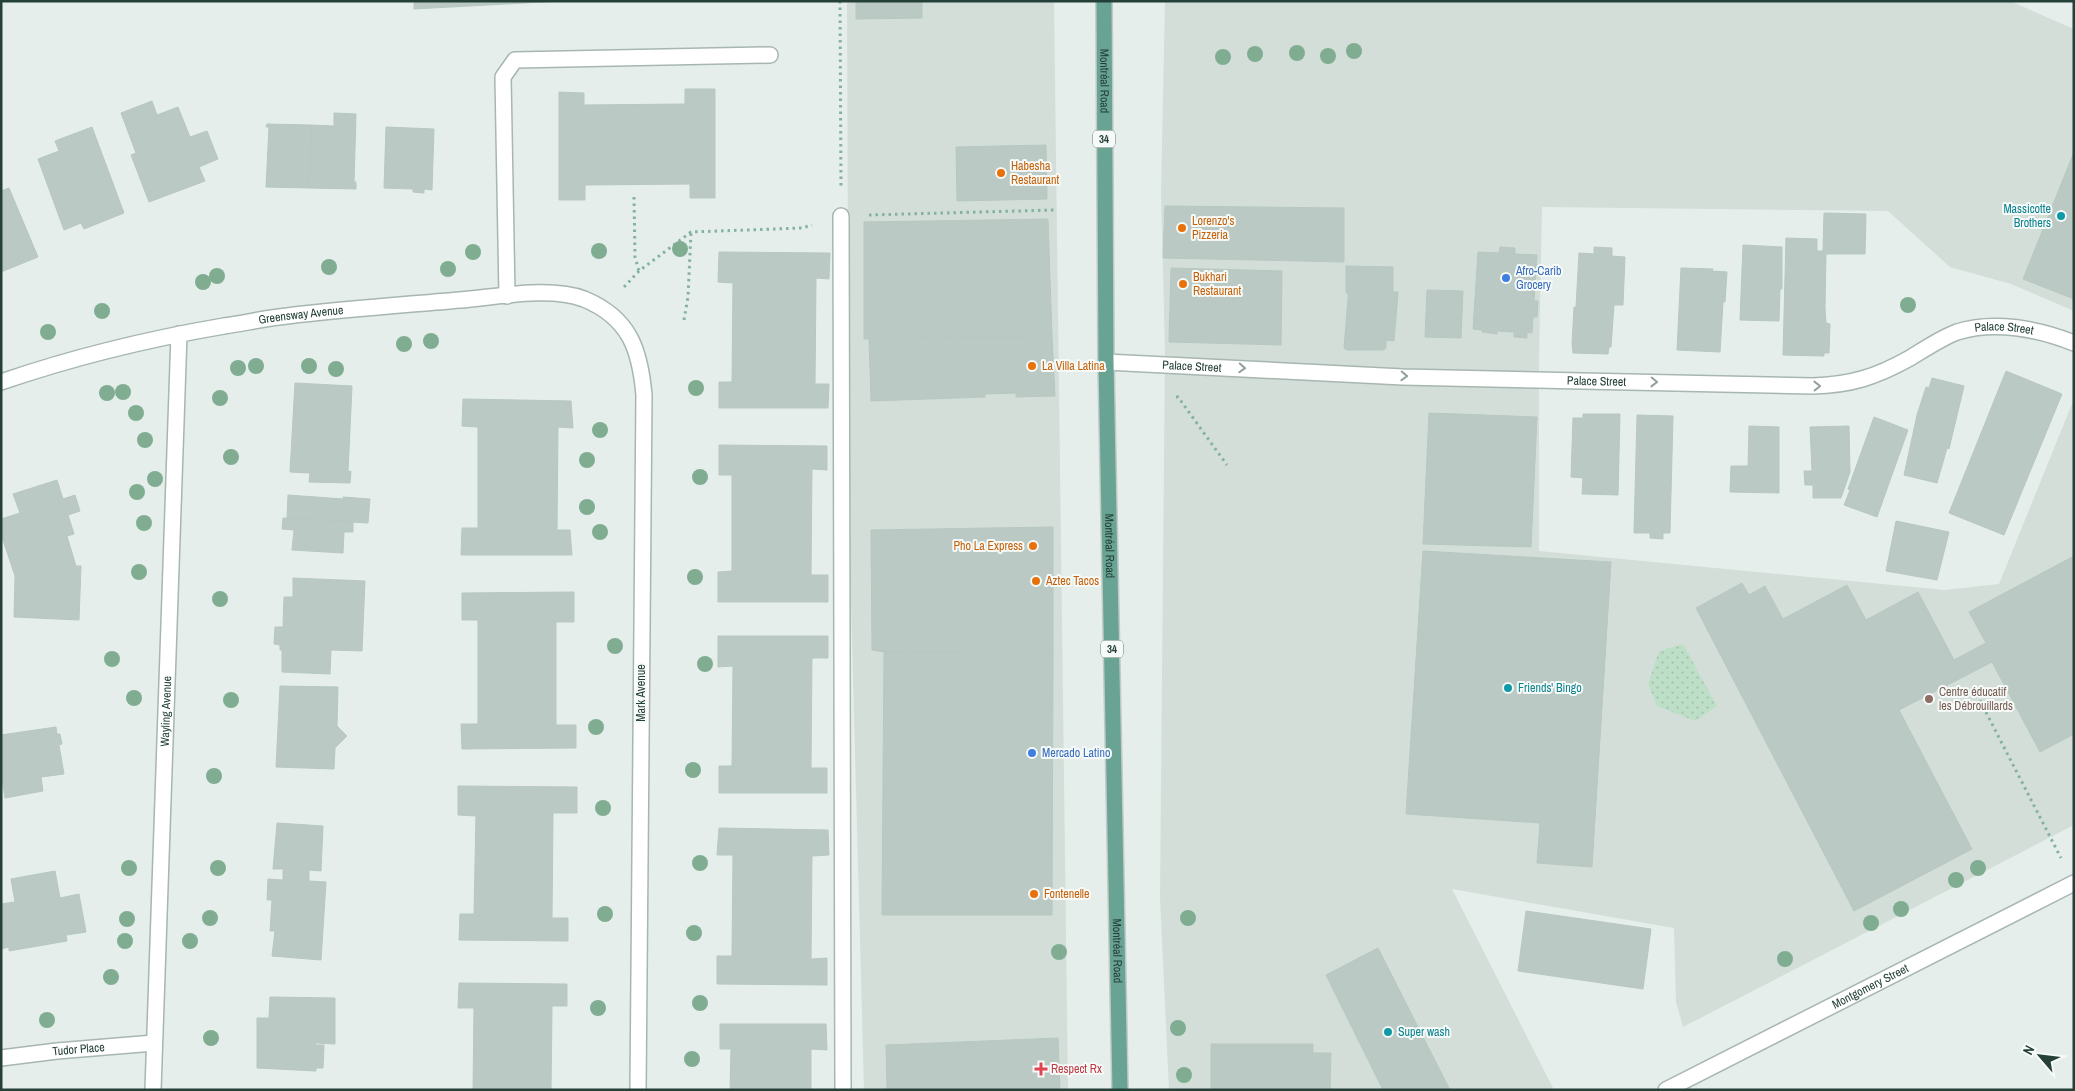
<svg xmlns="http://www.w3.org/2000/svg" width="2075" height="1091" viewBox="0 0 2075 1091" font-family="'Archivo Narrow',sans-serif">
	<defs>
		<pattern id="park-dots" width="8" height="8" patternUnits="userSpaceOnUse" patternTransform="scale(1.25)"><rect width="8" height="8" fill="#bedfc7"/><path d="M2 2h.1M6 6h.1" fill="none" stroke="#a3c0ac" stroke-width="1.8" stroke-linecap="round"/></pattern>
	</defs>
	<rect width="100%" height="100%" fill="#e5eeea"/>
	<g fill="#d3ded9">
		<path d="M847,1h207l14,1089h-204l-15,-563z"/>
		<path d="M1165,1h845l64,28v282l-63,-27 -61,-17 -62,-56 -346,-4 -3,152v192l406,39 54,-6 75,-185v426l-391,202 -7,-25 -2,-74 -222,-39 102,201h-385l-9,-192 5,-547 -4,-156z"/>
	</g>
	<path fill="url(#park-dots)" d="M1683,644l34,62 -22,15 -38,-15 -9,-22 11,-33z"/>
	<g fill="#bac9c3" stroke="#b7c8c1">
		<path d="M414,1h148l-148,8z"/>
		<path d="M856,1h66v17l-66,1z"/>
		<path d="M685,89h30v109h-25v-14l-105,1v15h-26v-108l25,1v12l101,-1z"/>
		<path d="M152,101l5,14 21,-8 12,30 17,-6 11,28 -19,8 6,14 -56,21 -18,-47 5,-2 -15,-40z"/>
		<path d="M334,113l22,1 -2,68h2v7l-47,-1 2,-63 23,1z"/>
		<path d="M267,124l44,1 -2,63 -43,-1 3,-60h-3z"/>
		<path d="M92,127l32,86 -40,16 -3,-6 -17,7 -26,-71 21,-8 -4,-10z"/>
		<path d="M386,127l48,2 -2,61 -8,-1v4l-11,-1v-3l-29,-1z"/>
		<path d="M1046,145l1,54 -90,2 -1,-54z"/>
		<path d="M2074,152v147l-51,-20z"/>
		<path d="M9,188l29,69 -37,15v-81z"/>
		<path d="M1165,206l179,2v54l-181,-4z"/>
		<path d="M1824,213l42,1 -1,40h-39l-3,-3z"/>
		<path d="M1048,219l4,117 -188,3v-117z"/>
		<path d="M1786,238l31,1v12h6l3,3 -1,54 1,15 4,1 -1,29h-5v3l-41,-1z"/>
		<path d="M1743,245l39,2v42h-2l-1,32 -39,-1z"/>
		<path d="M1500,247l15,1v6l22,1 -3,46h4l-1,16h-4l-1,16 -5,-1v6l-13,-1v-5l-17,-1v3l-15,-2v-2l-9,-1 5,-77 21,1z"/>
		<path d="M1594,247l18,1v8l13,1 -2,48h-9l-3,42h-2l-1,7 -35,-1 -1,-9 2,-37h2l3,-54 15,1z"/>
		<path d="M719,252l111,1 -1,26 -13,-1 -1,106h14l-1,24h-109v-26h13l1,-99 -15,-1z"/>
		<path d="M1346,266l47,1v25h5l-4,49 -8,-1v8l-3,2h-36l-3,-2 4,-49v-6h-2z"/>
		<path d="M1171,268l111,3 -1,74 -112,-3z"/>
		<path d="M1681,268l32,1 -1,2 15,1 -2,30h-2l-3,50 -43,-2z"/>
		<path d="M1427,290l36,1 -2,47 -36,-1z"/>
		<path d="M1052,336l3,60 -39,1v-4l-31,1v3l-114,4 -2,-62z"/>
		<path d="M2006,371l56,23 -58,141 -55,-22z"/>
		<path d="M1932,378l32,8 -15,63 -2,-1 -10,35 -33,-8 13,-60 9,-28 3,1z"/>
		<path d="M295,383l57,3 -4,86 3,-1 -1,12 -41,-1 1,-9 -20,-1z"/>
		<path d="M463,399l108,2 2,27 -15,-1 -1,103h13l2,25h-111l1,-27h16v-101l-16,-1z"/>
		<path d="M1429,413l108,4 -6,130 -108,-3z"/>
		<path d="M1583,414h37l-2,81 -36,-1 1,-16 -12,-1 2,-59h10z"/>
		<path d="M1637,415l36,1 -3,117h-7v6l-13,-1v-5h-16z"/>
		<path d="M1874,417l34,13 -31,87 -33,-12 6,-15 -2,-1z"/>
		<path d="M1749,426l30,1v66l-49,-1 1,-26h17z"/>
		<path d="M1849,426l1,46 -9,26h-28v-13h-8l-1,-14h8l-2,-44z"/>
		<path d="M719,445l108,1v24l-15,-1 -1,106h17v27h-110v-30l14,-1v-96h-13z"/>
		<path d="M57,480l6,19 12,-4 5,16 -12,4 6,19 -7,2 9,30h5l-2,54 -65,-3 1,-41 -14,-42v-15l19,-6 -7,-19z"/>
		<path d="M288,495l55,4v-2l27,2 -2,24 -81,-5z"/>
		<path d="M283,518l70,4v10h-9l-1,21 -51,-3 2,-20 -12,-1z"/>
		<path d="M1896,521l53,11 -12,48 -51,-9z"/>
		<path d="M1050,527h3v126l-169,-1 -12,-2 -1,-120z"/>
		<path d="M1423,551l188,11 -19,305 -55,-4 3,-40 -134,-9z"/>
		<path d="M2074,556v178l-34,18 -48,-90 -93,48 73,139 -118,62 -158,-303 46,-25 7,12 16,-9 18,33 64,-34 19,35 52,-28 36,68 32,-17 -17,-31z"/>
		<path d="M293,578l72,3 -3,70 -31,-1 -1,24 -48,-2v-22h-2v-5l-6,-1 1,-17h8l1,-30h9z"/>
		<path d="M574,592v30h-18v103h20v23l-114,1 -1,-25h17v-104h-16v-27z"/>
		<path d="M718,636h110v22h-16l-1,110h16v25h-108v-27h13l1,-100 -15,1z"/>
		<path d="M884,652l169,1 -1,262h-170z"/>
		<path d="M280,686l58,1 -1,39 10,10 -12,12 -1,21 -58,-2z"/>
		<path d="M56,727l1,7h3l2,10 -3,1 5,29 -23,3 2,14 -38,7 -4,-28v-35z"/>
		<path d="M458,786l119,1v26h-24l-1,105h16v23l-109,-1 1,-26h14l2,-98 -18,-1z"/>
		<path d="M277,823l46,3 -2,45 -12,-1v11l17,1 -5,78 -49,-4 3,-25h-5l2,-31h-5l1,-21 15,1v-11h-10z"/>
		<path d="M719,828l109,2 1,25 -17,1 -1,103 16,-1v27l-110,-1v-28h15l1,-101h-16z"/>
		<path d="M55,871l5,27 19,-4 7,38 -20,3 1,6 -58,10v-4l-8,2v-45l14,-2 -4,-23z"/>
		<path d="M1526,911l125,18 -8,60 -125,-18z"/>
		<path d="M1378,948l72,142h-67l-57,-115z"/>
		<path d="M459,983l108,1v22h-15l-1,84h-78l1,-82h-16z"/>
		<path d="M270,997l65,1v46l-19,-1 -1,2h9l-1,23h-7v3l-59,-3v-50h12z"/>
		<path d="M720,1024h106l1,26 -16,-1v41h-81l1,-41h-11z"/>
		<path d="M1058,1038l2,52h-173l-1,-45z"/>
		<path d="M1211,1044h102v9h18l-1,37h-119z"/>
	</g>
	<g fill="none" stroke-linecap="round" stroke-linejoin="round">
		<defs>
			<g id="service">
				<path d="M841,216l2,874"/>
				<path d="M507,296l-4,-219 12,-17 255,-5"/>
			</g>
			<g id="minor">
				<path id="s1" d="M1106,362l297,15 409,9c39,-1 64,-9 98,-28 15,-9 31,-20 47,-26 37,-12 82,-3 117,11"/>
				<path id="s2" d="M1,382c73,-25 147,-43 223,-56 21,-3 42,-8 63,-10 58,-7 116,-11 173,-16 37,-3 90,-14 124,-1 46,19 56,51 60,96l-6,695"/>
				<path id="s3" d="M1,1058l56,-7 97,-8"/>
				<path id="s4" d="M153,1090l26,-756"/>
				<path id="s5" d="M1666,1090l408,-207"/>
			</g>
			<g id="primary">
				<path id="s6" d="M1104,1l2,361 14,728"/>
			</g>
		</defs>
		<use href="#service" stroke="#a7b6b1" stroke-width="18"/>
		<use href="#minor" stroke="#a7b6b1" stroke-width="18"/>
		<use href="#primary" stroke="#c2cac7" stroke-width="18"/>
		<g stroke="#85b1a3" stroke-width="3" stroke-dasharray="2.5 4" stroke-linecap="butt">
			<path d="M840,1l1,187"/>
			<path d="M634,197l1,60 4,14"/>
			<path d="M869,215l185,-5"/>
			<path d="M624,287l15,-16 52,-39 111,-4 10,-3"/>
			<path d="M684,320l4,-23 3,-65"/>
			<path d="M1176,397h2l49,68"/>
			<path d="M1974,689l87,169"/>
		</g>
		<use href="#service" stroke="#fff" stroke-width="15"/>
		<use href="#minor" stroke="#fff" stroke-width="15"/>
		<use href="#primary" stroke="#69a394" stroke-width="15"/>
	</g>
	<g fill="#80ad92">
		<circle cx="1354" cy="51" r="8"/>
		<circle cx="1297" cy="53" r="8"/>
		<circle cx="1255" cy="54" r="8"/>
		<circle cx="1328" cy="56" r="8"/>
		<circle cx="1223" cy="57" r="8"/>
		<circle cx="680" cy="249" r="8"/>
		<circle cx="599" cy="251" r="8"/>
		<circle cx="473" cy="252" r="8"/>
		<circle cx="329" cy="267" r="8"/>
		<circle cx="448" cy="269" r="8"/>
		<circle cx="217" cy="276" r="8"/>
		<circle cx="203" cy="282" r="8"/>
		<circle cx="1908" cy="305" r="8"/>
		<circle cx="102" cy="311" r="8"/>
		<circle cx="48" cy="332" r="8"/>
		<circle cx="431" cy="341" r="8"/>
		<circle cx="404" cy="344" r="8"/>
		<circle cx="256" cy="366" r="8"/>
		<circle cx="309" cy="366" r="8"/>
		<circle cx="238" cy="368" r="8"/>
		<circle cx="336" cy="369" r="8"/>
		<circle cx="696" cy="388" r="8"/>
		<circle cx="123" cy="392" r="8"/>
		<circle cx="107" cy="393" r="8"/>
		<circle cx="220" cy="398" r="8"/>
		<circle cx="136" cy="413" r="8"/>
		<circle cx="600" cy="430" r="8"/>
		<circle cx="145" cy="440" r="8"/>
		<circle cx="231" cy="457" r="8"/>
		<circle cx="587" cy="460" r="8"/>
		<circle cx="700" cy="477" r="8"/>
		<circle cx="155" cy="479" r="8"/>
		<circle cx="137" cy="492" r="8"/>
		<circle cx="587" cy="507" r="8"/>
		<circle cx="144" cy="523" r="8"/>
		<circle cx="600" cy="532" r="8"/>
		<circle cx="139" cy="572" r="8"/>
		<circle cx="695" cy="577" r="8"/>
		<circle cx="220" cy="599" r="8"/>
		<circle cx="615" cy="646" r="8"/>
		<circle cx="112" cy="659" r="8"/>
		<circle cx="705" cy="664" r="8"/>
		<circle cx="134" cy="698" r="8"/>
		<circle cx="231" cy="700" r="8"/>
		<circle cx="596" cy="727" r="8"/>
		<circle cx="693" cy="770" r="8"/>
		<circle cx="214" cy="776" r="8"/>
		<circle cx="603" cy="808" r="8"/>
		<circle cx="700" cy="863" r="8"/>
		<circle cx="129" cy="868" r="8"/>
		<circle cx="218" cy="868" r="8"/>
		<circle cx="1978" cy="868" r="8"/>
		<circle cx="1956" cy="880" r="8"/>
		<circle cx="1901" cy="909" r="8"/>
		<circle cx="605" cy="914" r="8"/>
		<circle cx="210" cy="918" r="8"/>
		<circle cx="1188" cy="918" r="8"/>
		<circle cx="127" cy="919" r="8"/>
		<circle cx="1871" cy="923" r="8"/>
		<circle cx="694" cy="933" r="8"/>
		<circle cx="125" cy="941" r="8"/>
		<circle cx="190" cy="941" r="8"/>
		<circle cx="1059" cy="952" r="8"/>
		<circle cx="1785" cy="959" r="8"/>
		<circle cx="111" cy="977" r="8"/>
		<circle cx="700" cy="1003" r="8"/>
		<circle cx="598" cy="1008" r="8"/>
		<circle cx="47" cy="1020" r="8"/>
		<circle cx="1178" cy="1028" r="8"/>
		<circle cx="211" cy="1038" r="8"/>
		<circle cx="692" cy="1059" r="8"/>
		<circle cx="1184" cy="1075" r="8"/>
	</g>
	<defs><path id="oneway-chevron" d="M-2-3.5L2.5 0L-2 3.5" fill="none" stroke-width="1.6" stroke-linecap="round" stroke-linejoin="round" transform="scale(1.25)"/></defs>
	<g stroke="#92a09c">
		<use href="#oneway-chevron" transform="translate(1242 368) rotate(3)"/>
		<use href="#oneway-chevron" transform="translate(1404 376) rotate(2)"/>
		<use href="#oneway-chevron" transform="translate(1654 382) rotate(1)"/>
		<use href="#oneway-chevron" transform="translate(1817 386) rotate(-1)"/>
	</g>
	<g fill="#e8710a" stroke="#f6faf8" stroke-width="2">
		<circle cx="1001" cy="173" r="5"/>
		<circle cx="1182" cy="228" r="5"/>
		<circle cx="1183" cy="284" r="5"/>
		<circle cx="1032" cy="366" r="5"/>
		<circle cx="1033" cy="546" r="5"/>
		<circle cx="1036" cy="581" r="5"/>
		<circle cx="1034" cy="894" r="5"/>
	</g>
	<g fill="#0f9aa8" stroke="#f6faf8" stroke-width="2">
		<circle cx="2061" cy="216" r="5"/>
		<circle cx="1508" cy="688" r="5"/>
		<circle cx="1388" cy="1032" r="5"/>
	</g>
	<g fill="#3f7fe0" stroke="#f6faf8" stroke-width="2">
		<circle cx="1506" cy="278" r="5"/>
		<circle cx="1032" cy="753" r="5"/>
	</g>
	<circle fill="#8d6e63" stroke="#f6faf8" stroke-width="2" cx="1929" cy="699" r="5"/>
	<path fill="#e0444e" stroke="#f6faf8" stroke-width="2" d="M1038.5 1061.5h5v5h5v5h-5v5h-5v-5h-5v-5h5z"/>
	<g text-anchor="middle" stroke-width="4" stroke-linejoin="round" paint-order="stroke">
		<g fill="#f6faf8" stroke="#637872" stroke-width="1">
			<rect x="1093" y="130.5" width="22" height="17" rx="4"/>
			<rect x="1101" y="640.5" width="22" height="17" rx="4"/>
		</g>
		<g font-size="11" font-weight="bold" fill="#244038">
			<text x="1104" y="143">34</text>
			<text x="1112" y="653">34</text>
		</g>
		<g font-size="12" fill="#244038" stroke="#f6faf8">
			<text dy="4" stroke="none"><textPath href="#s6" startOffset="80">Montréal Road</textPath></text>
			<text dy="4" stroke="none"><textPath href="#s2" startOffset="308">Greensway Avenue</textPath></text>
			<text dy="4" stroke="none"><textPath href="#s1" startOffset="911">Palace Street</textPath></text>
			<text dy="4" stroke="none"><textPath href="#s1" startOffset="86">Palace Street</textPath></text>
			<text dy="4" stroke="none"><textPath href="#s1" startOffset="491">Palace Street</textPath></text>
			<text dy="4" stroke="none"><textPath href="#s6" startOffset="545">Montréal Road</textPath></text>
			<text transform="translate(641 693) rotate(-90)" y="4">Mark Avenue</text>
			<text dy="4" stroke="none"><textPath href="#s4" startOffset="379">Wayling Avenue</textPath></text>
			<text dy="4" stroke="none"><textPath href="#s6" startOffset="950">Montréal Road</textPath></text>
			<text dy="4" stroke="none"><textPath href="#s5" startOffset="229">Montgomery Street</textPath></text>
			<text dy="4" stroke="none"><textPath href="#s3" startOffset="78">Tudor Place</textPath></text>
		</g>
		<g font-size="12" fill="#c56008" stroke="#f6faf8" text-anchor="start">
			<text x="1011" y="170">Habesha<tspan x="1011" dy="14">Restaurant</tspan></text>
			<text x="1192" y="225">Lorenzo's<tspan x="1192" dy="14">Pizzeria</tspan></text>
			<text x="1193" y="281">Bukhari<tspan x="1193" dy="14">Restaurant</tspan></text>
			<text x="1042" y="370">La Villa Latina</text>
			<text x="1023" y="550" text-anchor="end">Pho La Express</text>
			<text x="1046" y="585">Aztec Tacos</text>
			<text x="1044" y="898">Fontenelle</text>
		</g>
		<g font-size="12" fill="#0d838f" stroke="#f6faf8" text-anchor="start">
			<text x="2051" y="213" text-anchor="end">Massicotte<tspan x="2051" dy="14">Brothers</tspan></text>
			<text x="1518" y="692">Friends' Bingo</text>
			<text x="1398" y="1036">Super wash</text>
		</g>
		<g font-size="12" fill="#366cbe" stroke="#f6faf8" text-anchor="start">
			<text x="1516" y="275">Afro-Carib<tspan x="1516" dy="14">Grocery</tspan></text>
			<text x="1042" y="757">Mercado Latino</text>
		</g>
		<g font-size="12" fill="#785e54" stroke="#f6faf8" text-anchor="start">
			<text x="1939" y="696">Centre éducatif<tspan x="1939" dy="14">les Débrouillards</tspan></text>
		</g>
		<g font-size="12" fill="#be3a42" stroke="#f6faf8" text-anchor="start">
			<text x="1051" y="1073">Respect Rx</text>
		</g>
	</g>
	<rect width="2075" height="1091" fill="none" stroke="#244038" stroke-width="5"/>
	<g transform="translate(2040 1056) rotate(298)" stroke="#f6faf8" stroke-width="4" paint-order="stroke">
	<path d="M0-4L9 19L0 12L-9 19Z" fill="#244038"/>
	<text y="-8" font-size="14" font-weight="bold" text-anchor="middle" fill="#244038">N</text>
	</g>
</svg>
